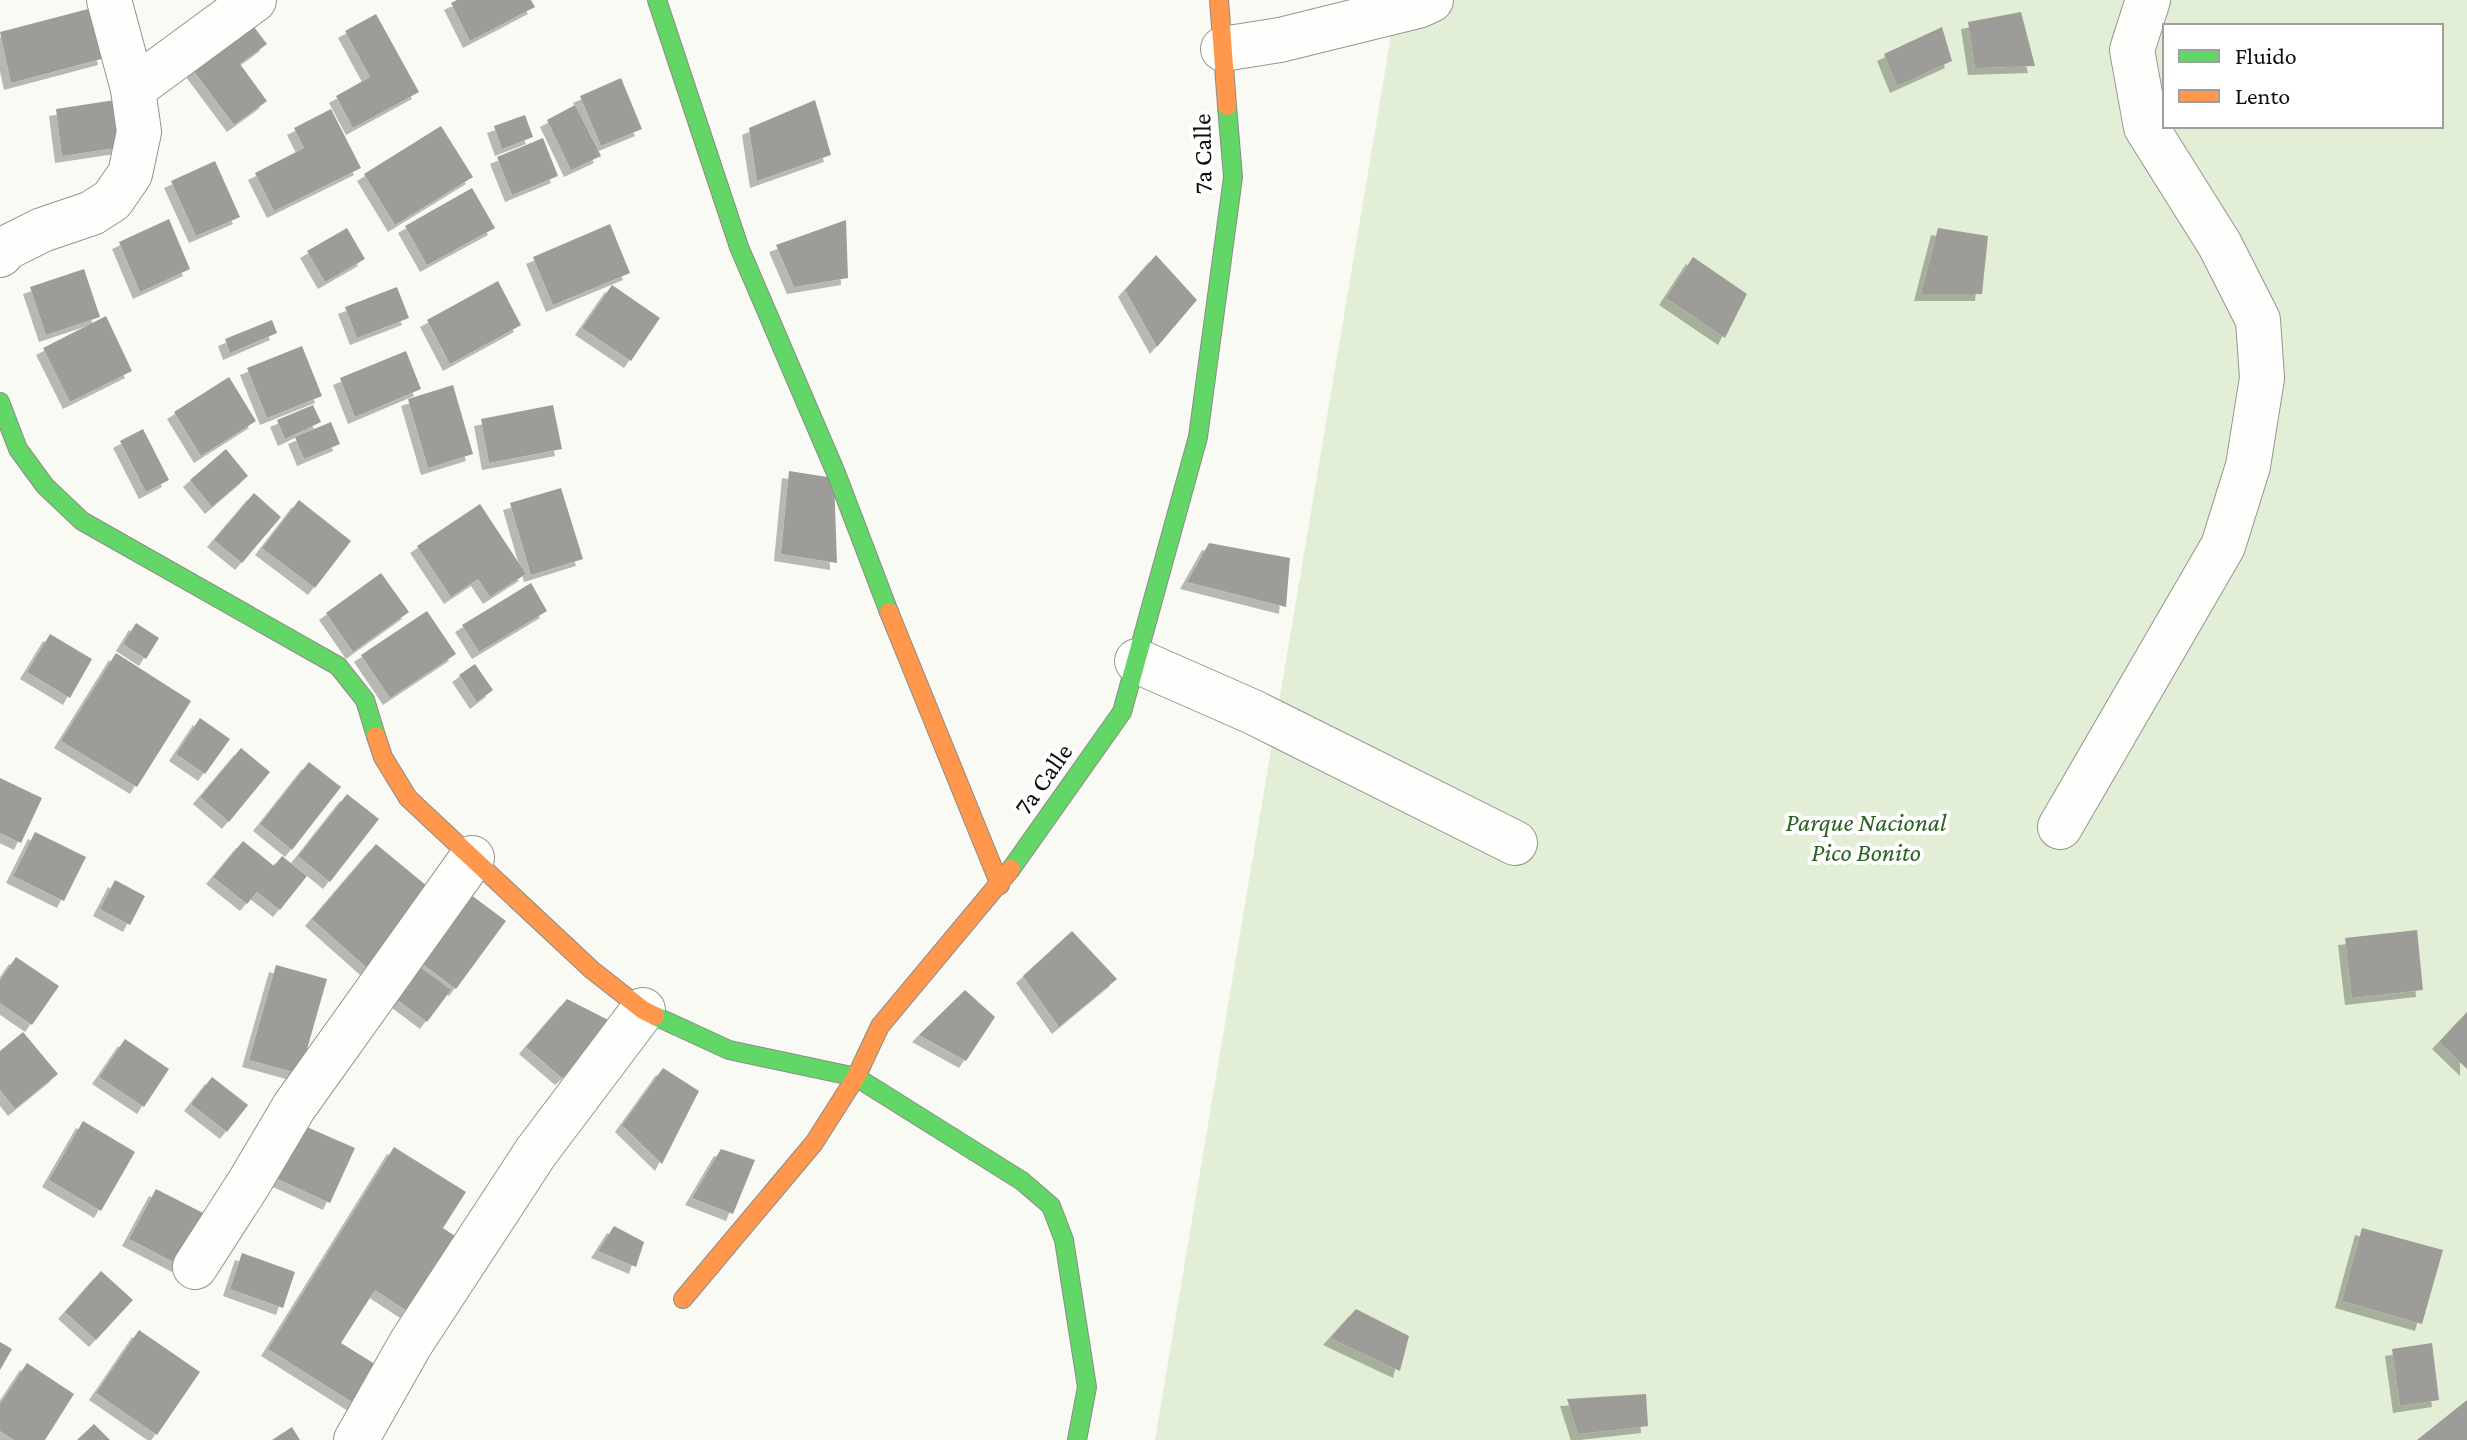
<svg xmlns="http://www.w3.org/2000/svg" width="2467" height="1440" viewBox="0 0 2467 1440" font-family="'Crimson Pro',serif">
	<defs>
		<filter id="shadow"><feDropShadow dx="-7" dy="7" stdDeviation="0" flood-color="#0004"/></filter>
	</defs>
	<rect width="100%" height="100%" fill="#fafaf4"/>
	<path fill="#e2eed5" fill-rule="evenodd" d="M1397,0h1070v1440h-1312zM2165,26h276v100h-276z"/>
	<g fill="#9e9c99" filter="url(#shadow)">
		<path d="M457,0h74l4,7 -65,34 -19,-38z"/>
		<path d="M92,8l13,50 -94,25 -11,-51z"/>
		<path d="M2021,12l14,54 -60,2 -7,-46z"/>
		<path d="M376,14l43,78 -66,36 -17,-32 34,-19 -25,-46z"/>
		<path d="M247,18l20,26 -27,20 27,37 -33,24 -47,-63z"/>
		<path d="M1942,27l10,34 -55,25 -13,-32z"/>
		<path d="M621,78l21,51 -41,17 -21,-50z"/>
		<path d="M115,100l7,47 -60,9 -6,-47z"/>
		<path d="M815,100l16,55 -74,26 -8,-53z"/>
		<path d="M575,105l26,51 -30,14 -24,-50z"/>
		<path d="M331,109l30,59 -87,43 -19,-38 49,-25 -10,-20z"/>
		<path d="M525,115l8,22 -31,12 -8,-23z"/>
		<path d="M441,126l32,51 -78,48 -31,-51z"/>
		<path d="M543,138l15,38 -46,19 -15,-38z"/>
		<path d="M215,161l25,56 -44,19 -25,-55z"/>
		<path d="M472,188l23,40 -68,37 -22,-39z"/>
		<path d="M169,219l21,50 -50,23 -21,-50z"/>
		<path d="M846,220l2,58 -54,9 -18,-42z"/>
		<path d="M610,224l20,49 -77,32 -20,-48z"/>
		<path d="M347,228l18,31 -40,23 -18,-31z"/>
		<path d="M1938,228l50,8 -6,58h-61z"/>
		<path d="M1156,255l41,45 -40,47 -32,-57z"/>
		<path d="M1693,257l54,37 -22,44 -59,-40z"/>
		<path d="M84,269l16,48 -54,18 -16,-48z"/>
		<path d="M498,281l23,44 -71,39 -23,-44z"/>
		<path d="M612,285l48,33 -29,43 -49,-33z"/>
		<path d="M397,287l12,31 -52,20 -12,-31z"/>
		<path d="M106,316l26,55 -62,31 -27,-54z"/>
		<path d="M272,320l5,13 -47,20 -5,-14z"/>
		<path d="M302,346l20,50 -55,22 -20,-50z"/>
		<path d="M406,351l15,38 -66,28 -15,-39z"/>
		<path d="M229,377l27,44 -55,35 -27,-44z"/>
		<path d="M453,385l20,69 -45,14 -20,-69z"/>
		<path d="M313,405l8,17 -36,17 -8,-19z"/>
		<path d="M553,405l9,44 -73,14 -8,-44z"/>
		<path d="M331,422l9,22 -36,15 -9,-22z"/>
		<path d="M143,429l26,51 -23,12 -26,-51z"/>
		<path d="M226,449l22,27 -36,31 -22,-27z"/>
		<path d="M789,471l45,7 3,85 -56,-9z"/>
		<path d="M561,488l22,71 -52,16 -21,-72z"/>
		<path d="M254,493l27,24 -39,46 -28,-23z"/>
		<path d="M299,500l52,41 -36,47 -53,-40z"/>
		<path d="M480,504l46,70 -36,23 -12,-18 -27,18 -34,-51z"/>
		<path d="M1209,543l81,15 -4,49 -99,-25z"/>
		<path d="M381,573l28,39 -56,40 -27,-39z"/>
		<path d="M531,583l16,28 -68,41 -17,-27z"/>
		<path d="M427,611l29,43 -66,44 -29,-43z"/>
		<path d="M136,623l23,15 -13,21 -23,-15z"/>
		<path d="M50,634l42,25 -22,39 -43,-26z"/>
		<path d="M116,653l75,48 -54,86 -76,-46z"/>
		<path d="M475,664l18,26 -16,12 -18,-27z"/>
		<path d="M200,718l30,21 -25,35 -29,-20z"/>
		<path d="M241,748l29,24 -41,50 -29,-25z"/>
		<path d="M309,762l32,25 -49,63 -32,-26z"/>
		<path d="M0,778l42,20 -21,45 -21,-10z"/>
		<path d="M347,794l32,25 -49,63 -32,-26z"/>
		<path d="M35,832l51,25 -22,44 -51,-25z"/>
		<path d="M243,841l31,25 8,-10 25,20 -27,34 -23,-18 -10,12 -34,-27z"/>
		<path d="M376,844l57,47 -66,77 -55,-49z"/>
		<path d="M115,880l30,16 -15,29 -30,-16z"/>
		<path d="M463,889l43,32 -50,68 -43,-32z"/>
		<path d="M2417,930l6,60 -71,8 -7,-60z"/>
		<path d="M1072,931l45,48 -58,48 -36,-51z"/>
		<path d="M16,957l43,29 -27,39 -32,-22v-23z"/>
		<path d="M415,963l36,27 -24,32 -36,-27z"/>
		<path d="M276,965l51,14 -27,95 -51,-14z"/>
		<path d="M965,990l30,27 -29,44 -47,-26z"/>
		<path d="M567,999l53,27 -58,52 -36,-31z"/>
		<path d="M2467,1012v57l-28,-27z"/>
		<path d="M23,1032l35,42 -43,35 -15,-19v-39z"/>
		<path d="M125,1039l44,30 -25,38 -45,-30z"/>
		<path d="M663,1068l36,23 -37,73 -40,-39z"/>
		<path d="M212,1077l36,28 -21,27 -36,-28z"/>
		<path d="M83,1121l52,31 -34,59 -52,-31z"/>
		<path d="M293,1121l62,27 -25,55 -61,-28z"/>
		<path d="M394,1147l72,45 -23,36 12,8 -48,75 -32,-21 -34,53 45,28 -23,38 -95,-60z"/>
		<path d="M721,1149l34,11 -22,54 -41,-16z"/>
		<path d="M156,1189l49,25 -26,51 -50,-26z"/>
		<path d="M614,1226l30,16 -8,25 -38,-16z"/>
		<path d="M2362,1228l81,22 -21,74 -80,-23z"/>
		<path d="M242,1253l53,19 -12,36 -53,-19z"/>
		<path d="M101,1271l32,29 -37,40 -31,-28z"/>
		<path d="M1356,1309l53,27 -9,35 -70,-33z"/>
		<path d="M139,1330l61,42 -43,63 -61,-42z"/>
		<path d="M0,1342l12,7 -12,21z"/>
		<path d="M2432,1343l7,57 -39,6 -8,-57z"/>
		<path d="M27,1363l47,31 -29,46h-31l-14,-9v-27z"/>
		<path d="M1646,1394l2,32 -70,8 -11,-35z"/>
		<path d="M2467,1400v40h-50z"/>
		<path d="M94,1424l16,16h-33z"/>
		<path d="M292,1427l8,13h-28z"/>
	</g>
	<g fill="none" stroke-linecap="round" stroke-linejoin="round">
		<defs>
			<g id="street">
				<path d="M1223,49l57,-9 138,-34 13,-6"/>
				<path d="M133,89l121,-89"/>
				<path d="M0,255l6,-7 36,-18 50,-17 20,-13 18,-26 9,-42 -6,-43 -24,-89"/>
				<path d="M1137,661l116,51 262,131"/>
				<path d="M2060,827l163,-281 25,-80 14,-88 -4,-58 -38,-75 -74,-118 -14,-77 16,-50"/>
				<path d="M195,1267l54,-84 45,-76 178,-249"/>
				<path d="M356,1440l55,-97 125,-191 107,-142"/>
			</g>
			<g id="fast">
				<path d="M657,0l82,247 97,226 53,139"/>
				<path d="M0,402l18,47 27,37 37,35 256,145 27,34 11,36"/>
				<path d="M1011,869l111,-157 76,-275 35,-260 -6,-71"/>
				<path d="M655,1016l74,34 127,27 166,104 29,25 13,34 23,147 -10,53"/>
			</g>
			<g id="slow">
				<path d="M1219,0l8,106"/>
				<path d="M889,612l111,273"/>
				<path d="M376,736l7,21 25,41 184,172 51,40 12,6"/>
				<path d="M683,1299l131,-156 42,-66 24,-51 131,-157"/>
			</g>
		</defs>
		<use href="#street" stroke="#949492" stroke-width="46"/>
		<use href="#fast" stroke="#8b8b88" stroke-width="20"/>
		<use href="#slow" stroke="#8b8b88" stroke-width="20"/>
		<use href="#street" stroke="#fefefd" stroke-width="44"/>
		<use href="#fast" stroke="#63d668" stroke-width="18"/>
		<use href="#slow" stroke="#ff974d" stroke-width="18"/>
	</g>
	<g text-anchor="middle" stroke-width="8" stroke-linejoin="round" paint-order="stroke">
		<g font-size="26" fill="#0e0e0e" stroke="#fff">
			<text transform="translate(1202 154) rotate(-91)" y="9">7a Calle</text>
			<text transform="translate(1043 779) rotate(-55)" y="9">7a Calle</text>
		</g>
		<g font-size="26" font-style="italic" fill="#2c6024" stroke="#fff">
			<text x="1866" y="831">Parque Nacional<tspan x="1866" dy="30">Pico Bonito</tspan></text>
		</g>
	</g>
	<rect x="2163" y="24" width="280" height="104" fill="#ffffff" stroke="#9f9f9f" stroke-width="2"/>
	<rect x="2179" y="50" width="40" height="12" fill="#63d668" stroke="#9f9f9f" stroke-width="2"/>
	<text x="2235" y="64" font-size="24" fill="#0e0e0e">Fluido</text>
	<rect x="2179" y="90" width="40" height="12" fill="#ff974d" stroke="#9f9f9f" stroke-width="2"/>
	<text x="2235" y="104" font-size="24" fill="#0e0e0e">Lento</text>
</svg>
